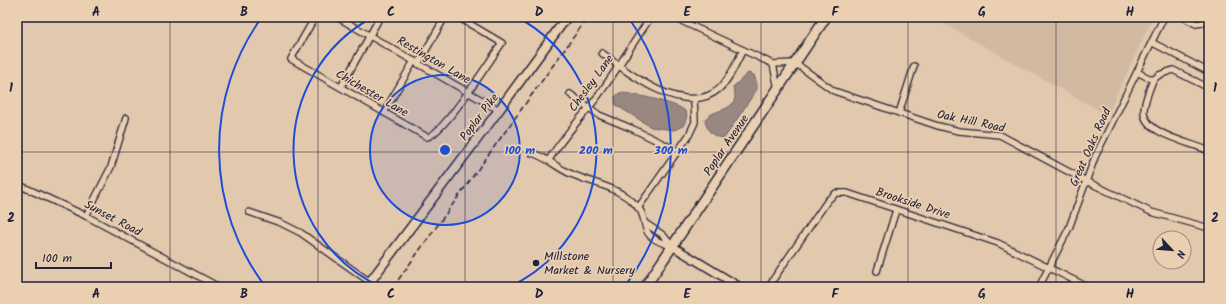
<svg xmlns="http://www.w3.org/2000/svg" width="1226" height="304" viewBox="0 0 1226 304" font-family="Kalam,sans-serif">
	<rect width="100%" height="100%" fill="#e2c8ac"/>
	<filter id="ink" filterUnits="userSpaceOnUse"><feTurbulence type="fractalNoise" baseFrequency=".025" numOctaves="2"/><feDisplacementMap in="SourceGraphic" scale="8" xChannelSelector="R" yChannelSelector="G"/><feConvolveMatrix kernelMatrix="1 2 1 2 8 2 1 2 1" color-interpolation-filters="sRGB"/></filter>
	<g filter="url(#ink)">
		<path fill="#d2baa2" d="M932,17h221l-46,98z"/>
		<g fill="#998881" stroke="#695f65">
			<path d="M748,73l6,2 3,9v5l-32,48c-10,3 -19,-7 -20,-17 6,-11 29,-8 30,-23 1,-3 -2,-6 -2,-10z"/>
			<path d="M619,93c10,-1 61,11 66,18 4,4 0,11 -2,15l-9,4 -23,-3 -35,-22 -1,-8z"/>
		</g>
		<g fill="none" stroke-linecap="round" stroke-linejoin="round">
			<defs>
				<g id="minor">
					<path d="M315,17l-24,42 136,78c15,-1 64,-78 75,-94l-44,-26"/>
					<path d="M337,17l162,93"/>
					<path d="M673,17l100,47 22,-1 39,28 104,35 21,5 41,4 86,46 65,31 58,16"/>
					<path d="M1183,17l13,7 6,-1 4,-6"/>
					<path d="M1153,43l56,29"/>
					<path d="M602,53c27,21 83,65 117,36 11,-10 17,-26 24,-39"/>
					<path d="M418,64l27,-47"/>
					<path d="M773,64l5,25"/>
					<path d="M1137,72l16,8"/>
					<path d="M1153,80c-3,9 -10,23 -9,33 2,22 49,30 65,38"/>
					<path d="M1153,80l6,-5 14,-5 36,18"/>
					<path d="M341,87l39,-70"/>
					<path d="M570,94l29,21 34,14 45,22"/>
					<path d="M384,112l30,-51"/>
					<path d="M899,113l15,-47"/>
					<path d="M532,153c14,4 24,14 37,20 22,10 46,13 64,29 22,19 -2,33 39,44"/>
					<path d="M549,160c15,-26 37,-46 54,-71 17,-24 31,-48 48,-72"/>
					<path d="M17,184l69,32 133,71"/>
					<path d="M638,208l51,-73 6,-13 -1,-23"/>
					<path d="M249,212l32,11 20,10 69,49"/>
					<path d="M86,216l25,-49 15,-49"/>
					<path d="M645,223l18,12 9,11"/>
					<path d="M877,271l19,-61"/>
					<path d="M768,287l60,-87 8,-7h11l151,50 90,44"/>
					<path d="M1039,287l30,-59 26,-71 69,-140"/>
				</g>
				<path id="tertiary" d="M672,246l68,41"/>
				<path id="secondary" d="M366,287l133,-177 68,-93"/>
				<path id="primary" d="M645,287l181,-270"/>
			</defs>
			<use href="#minor" stroke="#22223b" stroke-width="8"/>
			<use href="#tertiary" stroke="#22223b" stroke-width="10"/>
			<use href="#secondary" stroke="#22223b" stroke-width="11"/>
			<use href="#primary" stroke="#22223b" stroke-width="12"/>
			<use href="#minor" stroke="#eacfb1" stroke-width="5.5"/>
			<use href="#tertiary" stroke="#eacfb1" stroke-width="7"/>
			<use href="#secondary" stroke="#eacfb1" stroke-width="8"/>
			<use href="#primary" stroke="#eacfb1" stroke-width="9"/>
			<path stroke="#22223b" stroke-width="1.5" stroke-dasharray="6 3" stroke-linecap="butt" d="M393,287l195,-270"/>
		</g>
	</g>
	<path fill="none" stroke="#22223b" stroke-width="1" stroke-opacity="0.55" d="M170,17v270M318,17v270M465,17v270M613,17v270M761,17v270M908,17v270M1056,17v270M17,152h1192"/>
	<circle cx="445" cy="150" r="75" fill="#1d4ed8" fill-opacity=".12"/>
	<g fill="none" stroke="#1d4ed8" stroke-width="2">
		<circle cx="445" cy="150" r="75"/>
		<path d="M381 287A151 151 0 0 1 373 17M517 17A151 151 0 0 1 509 287"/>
		<path d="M265 286A226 226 0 0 1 262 17M628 17A226 226 0 0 1 625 286"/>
	</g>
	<circle fill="#22223b" stroke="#eacfb1" stroke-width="1.5" cx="536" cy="263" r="4"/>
	<g text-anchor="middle" stroke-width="3.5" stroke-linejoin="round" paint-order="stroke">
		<g font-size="12" fill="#22223b" stroke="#eacfb1">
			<text transform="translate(434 60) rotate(30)" y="4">Restington Lane</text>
			<text transform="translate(591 83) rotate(-54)" y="4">Chesley Lane</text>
			<text transform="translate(372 93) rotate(30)" y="4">Chichester Lane</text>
			<text transform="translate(479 117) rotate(-53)" y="4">Poplar Pike</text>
			<text transform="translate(971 121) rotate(12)" y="4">Oak Hill Road</text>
			<text transform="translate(726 145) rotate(-56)" y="4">Poplar Avenue</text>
			<text transform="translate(1090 147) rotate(-66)" y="4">Great Oaks Road</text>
			<text transform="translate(913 203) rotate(18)" y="4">Brookside Drive</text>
			<text transform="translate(113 218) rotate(28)" y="4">Sunset Road</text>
		</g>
		<g font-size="12" fill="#22223b" stroke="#eacfb1" text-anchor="start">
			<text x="544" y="260">Millstone<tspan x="544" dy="14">Market &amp; Nursery</tspan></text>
		</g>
	</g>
	<circle cx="445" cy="150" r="6" fill="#1d4ed8" stroke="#eacfb1" stroke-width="2"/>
	<g font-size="12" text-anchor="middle" font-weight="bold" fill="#1d4ed8" stroke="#eacfb1" stroke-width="3.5" stroke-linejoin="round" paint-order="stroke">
		<text x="520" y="154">100 m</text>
		<text x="596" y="154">200 m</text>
		<text x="671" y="154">300 m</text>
	</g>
	<rect width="1226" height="304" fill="none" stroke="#eacfb1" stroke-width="44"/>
	<g transform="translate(1172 250) rotate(116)"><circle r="19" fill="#eacfb1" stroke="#9a8a82"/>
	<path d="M0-3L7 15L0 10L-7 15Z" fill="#22223b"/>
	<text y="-6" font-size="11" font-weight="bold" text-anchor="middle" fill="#22223b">N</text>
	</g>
	<path d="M36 262v6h75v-6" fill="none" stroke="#22223b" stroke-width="2"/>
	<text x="42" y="262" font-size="12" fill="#22223b" stroke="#eacfb1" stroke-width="3" paint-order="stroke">100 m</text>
	<rect x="22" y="22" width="1182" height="260" fill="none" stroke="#22223b" stroke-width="1.5"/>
	<g font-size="13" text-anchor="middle" font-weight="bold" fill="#22223b">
		<text x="96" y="16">A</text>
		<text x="244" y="16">B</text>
		<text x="391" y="16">C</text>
		<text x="539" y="16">D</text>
		<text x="687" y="16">E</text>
		<text x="835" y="16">F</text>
		<text x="982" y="16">G</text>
		<text x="1130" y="16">H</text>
		<text x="11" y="92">1</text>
		<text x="1215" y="92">1</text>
		<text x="11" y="222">2</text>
		<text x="1215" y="222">2</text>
		<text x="96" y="298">A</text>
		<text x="244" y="298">B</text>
		<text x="391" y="298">C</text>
		<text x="539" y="298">D</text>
		<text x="687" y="298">E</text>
		<text x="835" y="298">F</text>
		<text x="982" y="298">G</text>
		<text x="1130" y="298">H</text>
	</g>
</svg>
